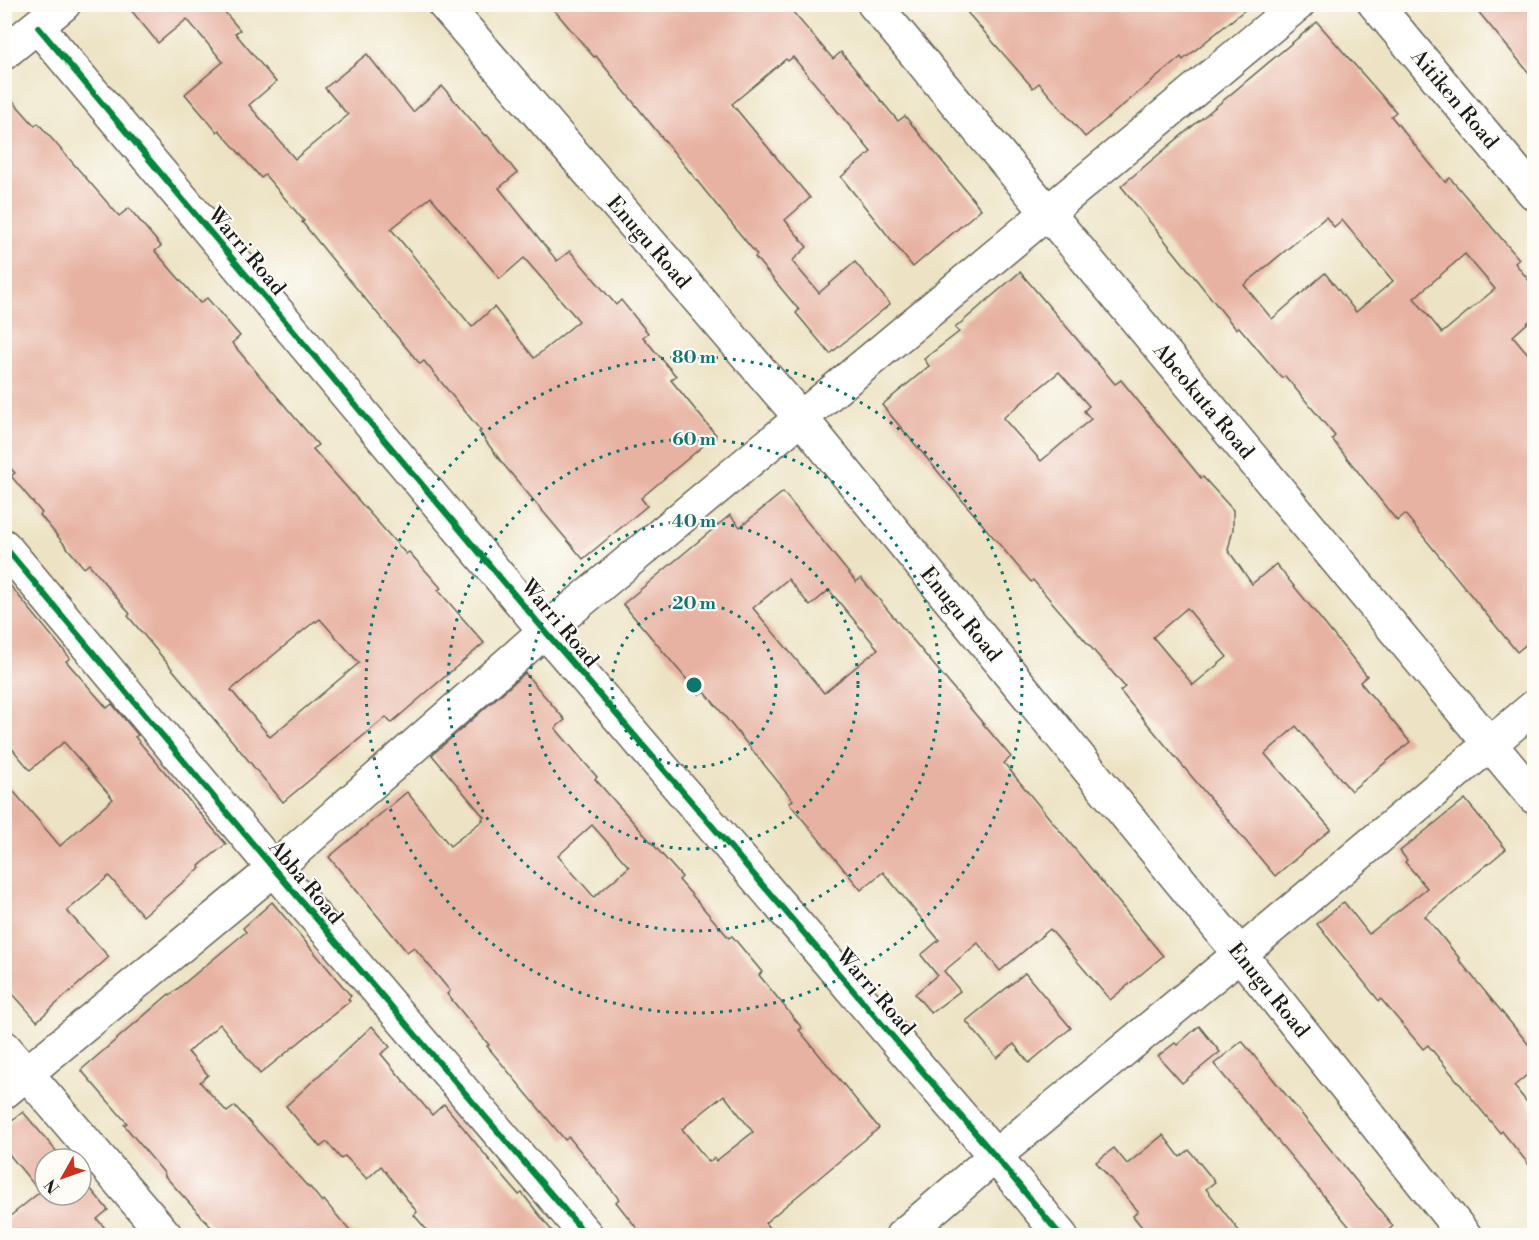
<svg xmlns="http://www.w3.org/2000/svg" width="1539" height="1240" viewBox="0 0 1539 1240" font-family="'Libre Bodoni',serif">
	<rect width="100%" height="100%" fill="#fdfcf7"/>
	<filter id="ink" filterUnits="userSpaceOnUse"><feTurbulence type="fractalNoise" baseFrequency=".0167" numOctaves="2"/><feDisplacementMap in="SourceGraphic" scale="12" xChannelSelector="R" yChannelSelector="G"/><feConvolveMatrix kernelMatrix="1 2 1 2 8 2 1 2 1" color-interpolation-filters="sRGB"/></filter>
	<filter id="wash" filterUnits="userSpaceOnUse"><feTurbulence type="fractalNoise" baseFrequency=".008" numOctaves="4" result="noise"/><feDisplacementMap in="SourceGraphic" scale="24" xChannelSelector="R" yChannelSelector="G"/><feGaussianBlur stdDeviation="1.35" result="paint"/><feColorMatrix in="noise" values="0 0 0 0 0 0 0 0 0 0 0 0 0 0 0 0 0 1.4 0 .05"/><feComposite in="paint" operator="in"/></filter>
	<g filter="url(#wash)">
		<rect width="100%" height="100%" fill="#ede3c4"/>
		<g id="blocks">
			<g fill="#e7b2a2" fill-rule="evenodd">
				<path d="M126,4h92l22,26 -5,3 41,49 -27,23 46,54 53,-44 -23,-27 42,-34 46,58 29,-26 43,50 2,-1 30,38 -18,15 58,73 13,-10 46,54 5,-5 27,33 -5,4 33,39 -5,4 45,55 -75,63 6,8 -64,53 -80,-95 -24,-32 2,-1 -57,-70 -4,3 -79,-94 -39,-48 2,-1 -39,-46 -4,3 -42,-48 -2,2 -32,-38 38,-32 -36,-43 -29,24zM431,197l69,82 24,-21 55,63 -45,37 -40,-51 -22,20 -81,-98z"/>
				<path d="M549,4h237l47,55 8,-7 57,69 7,-5 76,93 -68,58 -72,-90 30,-25 -78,-95 -5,4 -2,-2 -54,45 78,94 -25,22 22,27 -15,14 27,32 36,-31 35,42 -60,50 -34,-41 3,-3 -44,-53 2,-2 -161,-199 -2,1z"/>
				<path d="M960,4h292l-69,56 -2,-3 -96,80 -46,-54 -6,5z"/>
				<path d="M1472,4h52l10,13v62z"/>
				<path d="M1317,22l79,90 -5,4 54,66 5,-4 69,81 -4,4 19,24v30l-21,19 21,25v277l-17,14 -112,-138 -8,7 -65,-82 3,-3 -50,-60 -3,2 -43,-51 -3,2 -115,-143zM1326,217l8,10 8,-7 51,61 -37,31 -31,-39 -53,46 -28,-34zM1465,254l30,35 -53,44 -28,-35z"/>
				<path d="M4,91l31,35 3,-3 81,93 10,-8 32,38 -6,5 45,52 7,-5 33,38 -8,7 86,102 -5,4 93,105 3,-2 32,36 -3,2 46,53 -93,80 -5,-6 -103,85 -155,-186 2,-2 -41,-50 -5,4 -44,-53 2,-2 -31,-37 4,-3 -11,-12zM320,619l39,44 -89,74 -39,-47 84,-69 1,1z"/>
				<path d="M1020,272l95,112 6,-4 80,98 2,-1 30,33v19l-5,21 24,34 24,-20 91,112 -7,6 50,60 -59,49 -55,-65 -31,28 66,75 -56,47 -155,-185 5,-4 -92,-107 -2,2 -149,-177 47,-39 -5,-7 35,-27 -4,-4zM1059,372l30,34 -5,5 7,8 -50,42 -38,-43zM1187,608l40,49 -34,28 -40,-48z"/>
				<path d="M783,492l73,90 5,-4 150,179 -7,6 159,193 -53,44 -60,-71 -50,42 -22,-28 -34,28 16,20 -29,22 -16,-19 22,-19 -16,-20 18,-15 -56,-68 -22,18 -72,-87 4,-3 -89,-109 -5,3 -76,-90 107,-89 10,12zM788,579l22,27 19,-16 49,59 -54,44 -71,-85z"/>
				<path d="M4,578l66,80 -4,3 41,47 5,-4 26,31 -3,2 91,107 -27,22 1,2 -57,48 -34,-40 -42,35 42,46 -72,64 -33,-37v-204l56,66 53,-47 -49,-57 -34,28 -26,-31z"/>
				<path d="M525,673l40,47 -10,8 42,49 -2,2 87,98 -3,3 50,58 3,-2 30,36 -3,3 43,53 -3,2 80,98 -114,95 11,13h-133l-27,-34 3,-3 -50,-62 -4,3 -78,-94 2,-1 -42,-51 3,-3 -36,-44 -7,5 -78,-95 78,-65 43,54 33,-26 -1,-1 2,-2 -52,-62zM592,825l37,42 -35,30 -36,-41zM724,1095l29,37 -37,29 -2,-3 -5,4 -27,-33z"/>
				<path d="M1465,799l41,50 -81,67 35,43 -1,1 75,91v18l-20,17 20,25v60l-32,-40 -2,2 -72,-88 -5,4 -42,-50 -2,2 -62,-77 27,-22 25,32 58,-46 -22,-26 2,-2 -7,-9z"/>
				<path d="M272,902l79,94 -3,3 2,2 -90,73 -40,-50 -32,28 20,23 -8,7 27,30 8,-6 74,82 1,-1 12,15 2,-2 30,36h-135l-55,-61 1,-1 -41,-49 3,-2 -46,-53 88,-76 1,1 76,-63 -3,-4z"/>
				<path d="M1025,973l46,55 -42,35 -15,-19 -17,14 -31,-37z"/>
				<path d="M372,1026l18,21 -9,7 51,61 12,-11 52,64 23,27 3,-2 34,43h-124l-18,-21 3,-3 -36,-46 -14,13 -22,-23 -4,3 -14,-17 -7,5 -34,-41z"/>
				<path d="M1199,1026l21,26 -38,31 -24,-27 17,-13 2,2z"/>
				<path d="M1242,1041l151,185 -11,10h-25l-143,-172z"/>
				<path d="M23,1112l40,47h-18v36h36v-18l27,33 -11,9 15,17h-108v-15l36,-29 -36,-44v-21z"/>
				<path d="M1163,1135l17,22 9,-7 26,32 -9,7 37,47h-94l-16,-20 5,-5 -42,-49 18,-14 13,16z"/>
			</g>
		</g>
	</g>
	<g filter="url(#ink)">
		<use href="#blocks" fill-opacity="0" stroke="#656257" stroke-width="1.5"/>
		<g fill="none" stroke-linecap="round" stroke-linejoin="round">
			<defs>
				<g id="minor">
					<path d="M444,4l357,414 439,536 225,282"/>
					<path d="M874,4l660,793"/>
					<path d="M1375,4l159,189"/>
					<path d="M38,27l507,604 450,525 66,80"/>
					<path d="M4,53l60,-49"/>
					<path d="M4,546l270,323 313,367"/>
					<path d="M4,1047l162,189"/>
					<path d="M4,1092l270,-223 271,-238 753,-627"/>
					<path d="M902,1236l93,-80 245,-202 294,-247"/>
				</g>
			</defs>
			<use href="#minor" stroke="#656257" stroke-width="36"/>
			<use href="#minor" stroke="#fff" stroke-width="33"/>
			<defs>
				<g id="cycleway">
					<path d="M38,27l507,604 450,525 66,80"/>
					<path d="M4,546l270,323 313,367"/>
				</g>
			</defs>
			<use href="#cycleway" stroke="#fdfcf7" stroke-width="10"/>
			<use href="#cycleway" stroke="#00873e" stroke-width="6"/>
		</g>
	</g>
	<g fill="none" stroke="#0f766e" stroke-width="3" stroke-dasharray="3 6">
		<circle cx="694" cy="685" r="82"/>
		<circle cx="694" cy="685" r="164"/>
		<circle cx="694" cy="685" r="246"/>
		<circle cx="694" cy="685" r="328"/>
	</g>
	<g text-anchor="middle" stroke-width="4.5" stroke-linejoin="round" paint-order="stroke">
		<g font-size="21" fill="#1c1c1c" stroke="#fdfcf7">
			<text transform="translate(1455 99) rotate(50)" y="7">Aitiken Road</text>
			<text transform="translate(649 242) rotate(49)" y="7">Enugu Road</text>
			<text transform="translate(247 251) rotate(50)" y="7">Warri Road</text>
			<text transform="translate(1204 401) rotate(50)" y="7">Abeokuta Road</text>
			<text transform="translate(961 614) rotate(51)" y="7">Enugu Road</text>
			<text transform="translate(560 623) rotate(50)" y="7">Warri Road</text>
			<text transform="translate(306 882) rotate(50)" y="7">Abba Road</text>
			<text transform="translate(1269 990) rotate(51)" y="7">Enugu Road</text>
			<text transform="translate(876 992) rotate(49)" y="7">Warri Road</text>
		</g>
	</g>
	<circle cx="694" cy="685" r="9" fill="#0f766e" stroke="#fdfcf7" stroke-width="3"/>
	<g font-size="18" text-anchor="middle" font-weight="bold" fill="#0f766e" stroke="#fdfcf7" stroke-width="4.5" stroke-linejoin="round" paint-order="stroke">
		<text x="694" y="363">80 m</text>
		<text x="694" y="445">60 m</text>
		<text x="694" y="527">40 m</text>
		<text x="694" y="609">20 m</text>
	</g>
	<rect width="1539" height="1240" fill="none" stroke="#fdfcf7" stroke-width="24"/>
	<g transform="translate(63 1177) rotate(230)"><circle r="28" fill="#fdfcf7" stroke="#a3a29f" stroke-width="1.5"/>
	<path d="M0-4.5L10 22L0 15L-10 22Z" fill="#c8321e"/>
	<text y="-9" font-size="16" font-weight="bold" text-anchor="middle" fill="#1c1c1c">N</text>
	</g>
</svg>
